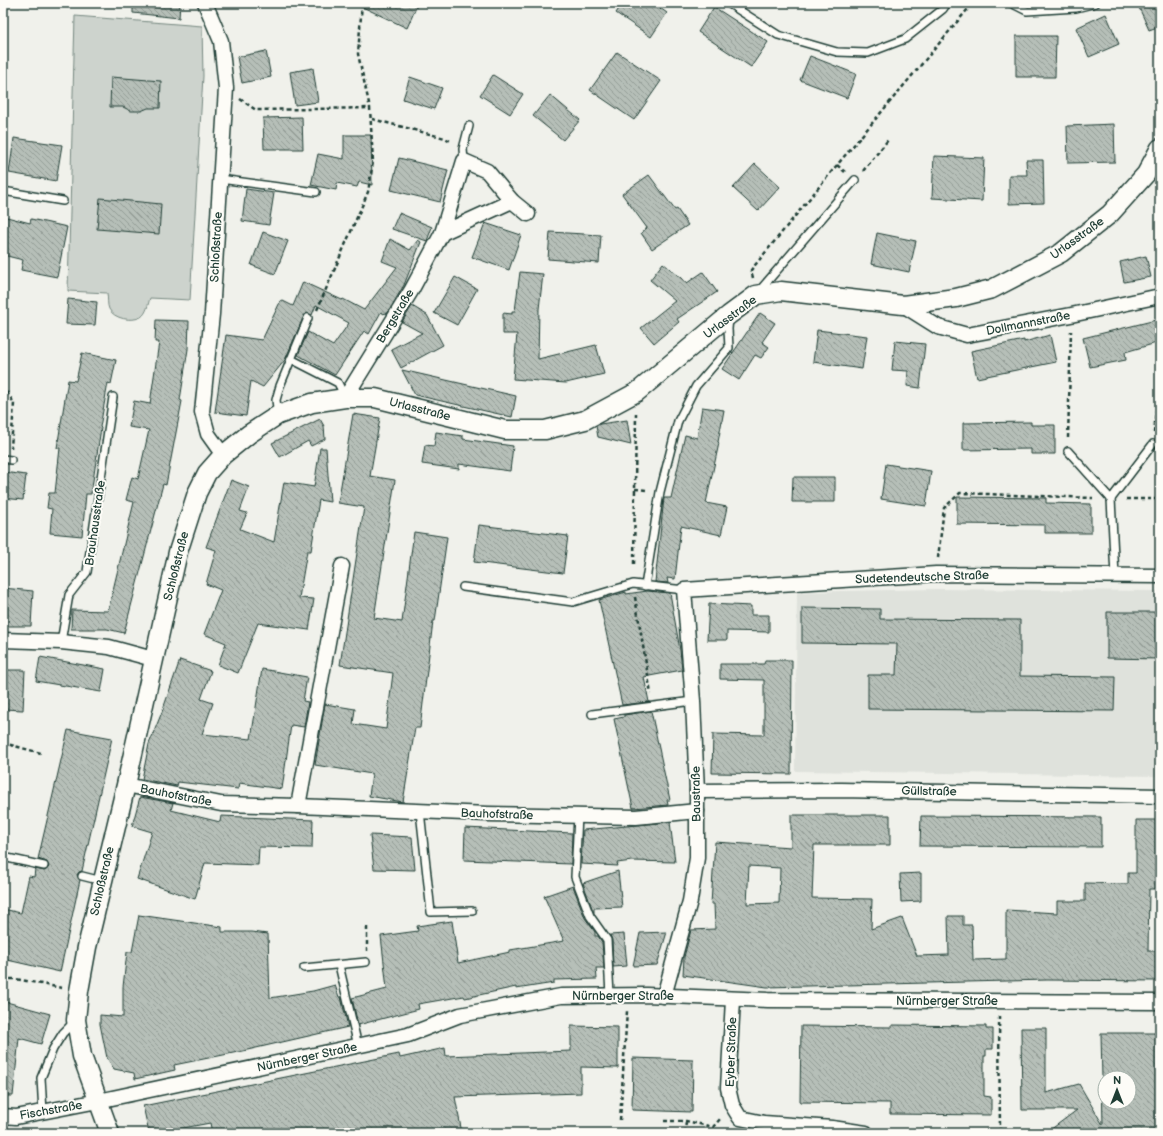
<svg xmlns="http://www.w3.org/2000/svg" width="1163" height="1136" viewBox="0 0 1163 1136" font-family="'Balsamiq Sans',sans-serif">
	<defs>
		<pattern id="building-back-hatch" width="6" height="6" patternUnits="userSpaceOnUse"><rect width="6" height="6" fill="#b6bfb8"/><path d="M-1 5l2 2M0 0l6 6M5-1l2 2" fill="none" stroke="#939c96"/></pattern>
	</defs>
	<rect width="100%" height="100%" fill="#f0f1eb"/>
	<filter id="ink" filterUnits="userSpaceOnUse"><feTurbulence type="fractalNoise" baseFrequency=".025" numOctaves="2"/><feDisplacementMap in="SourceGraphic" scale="8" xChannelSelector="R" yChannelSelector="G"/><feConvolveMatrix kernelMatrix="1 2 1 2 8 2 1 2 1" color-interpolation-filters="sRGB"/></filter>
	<g filter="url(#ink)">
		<path fill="#dfe2dc" d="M936,589l224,2v185l-365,-5 2,-179z"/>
		<path fill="#cdd3cd" stroke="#768880" d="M75,16l127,10 1,50 -13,224 -40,-2c-2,6 -3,15 -9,19 -9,5 -27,2 -32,-8 -2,-4 -1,-11 -2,-16l-39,-2z"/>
		<g fill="url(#building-back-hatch)" stroke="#1f3d34" fill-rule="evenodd">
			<path d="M133,3h47l-1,15 -46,-5z"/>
			<path d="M354,3h64l-11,25z"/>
			<path d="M623,3h30l14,10 -16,24 -35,-24z"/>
			<path d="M1137,3h23v23l-11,4z"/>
			<path d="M714,7l54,35 -17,25 -53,-35z"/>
			<path d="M1106,14l13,30 -30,13 -13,-29z"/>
			<path d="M1016,36h40l-1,41h-39z"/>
			<path d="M266,51l5,26 -29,6 -5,-26z"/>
			<path d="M617,52l44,29 -27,39 -44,-30z"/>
			<path d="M810,56l46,18 -9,24 -47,-18z"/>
			<path d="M313,68l5,34 -23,3 -5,-33z"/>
			<path d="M493,75l30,19 -13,20 -30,-19z"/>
			<path d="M111,77l50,4 -1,27h-12l-7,3h-10l-8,-4h-13z"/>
			<path d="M410,77l32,11 -8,21 -31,-10z"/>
			<path d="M550,95l30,25 -17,20 -30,-24z"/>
			<path d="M302,117l1,32h-39l-1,-31z"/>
			<path d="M1114,124l1,38 -47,1 -1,-37z"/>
			<path d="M344,135h27l1,50 -13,-3 -2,5 -20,-4 -1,7 -25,-5 7,-31 26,5z"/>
			<path d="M14,138l48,7 -6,36 -47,-8z"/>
			<path d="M934,156l50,2 -2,43 -50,-3z"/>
			<path d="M399,158l49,12 -8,32 -49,-12z"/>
			<path d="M1026,160h17l1,43 -35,1v-29h18z"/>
			<path d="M755,164l25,23 -22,24 -25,-23z"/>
			<path d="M649,175l26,35 2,-1 11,16 -36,24 -11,-16 6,-5 -25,-34z"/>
			<path d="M246,189l28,4 -5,32 -27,-4z"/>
			<path d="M100,198l61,6 -2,30 -62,-5z"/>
			<path d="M399,213l33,14 -5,14 -35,-12z"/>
			<path d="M3,216l27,7 1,-4 36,8 -10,50 -36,-7 2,-10 -20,-5z"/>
			<path d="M485,223l36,12 -12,35 -37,-13z"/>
			<path d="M263,232l25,9 -13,33 -24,-9z"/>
			<path d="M550,232l51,3 -2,28 -51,-4z"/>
			<path d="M877,233l39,8 -7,31 -38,-8z"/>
			<path d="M390,239l20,11 8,-10 3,2 -17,43 -17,29 -2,-1 -1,1 -3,-2 -12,22 -5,-3 -29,44 -37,-20 10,-23 25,14 16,-23 -33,-18 -4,10 -5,-2 -3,3 -19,44 -22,27 -12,-6 -5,35 -31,-4 11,-77 36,5 19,-40 12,6 10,-24 39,18 1,-1 21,11 33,-43 -15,-6z"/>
			<path d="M1146,256l5,21 -27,5 -4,-20z"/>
			<path d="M663,263l24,20 16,-11 14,20 -40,27 2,3 -25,21 -13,-15 34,-27 -25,-21z"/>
			<path d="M520,272l23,2 -4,35 -1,50 58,-14 8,29 -38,9 -53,-4 4,-45h-14v-21l9,1v-3h3z"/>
			<path d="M455,277l22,12 -20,36 -23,-12z"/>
			<path d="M68,299l29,3 -2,23 -29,-1z"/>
			<path d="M412,306l15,9 16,30 -42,23 -10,-19 31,-16 -20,-11z"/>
			<path d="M760,313l15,10 -13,19 7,5 -8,11 -6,-3 -16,25 -17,-11z"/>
			<path d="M1160,319v23l-35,10 1,8 -36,7 -7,-29z"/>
			<path d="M156,320l33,1 -1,28 -8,51 2,1 -16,84 -3,-1 -39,149 -17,-4h-36l1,-19 36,1 26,-109 -8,-2 6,-23 6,2 11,-49 -20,-3 5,-26 16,3 9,-62h-4z"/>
			<path d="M817,330l50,6 -5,33 -49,-7z"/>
			<path d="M1050,335l6,27 -79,16 -6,-27 53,-11v2z"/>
			<path d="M895,341l30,3 -5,44 -13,-2 1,-15 -16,-1z"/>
			<path d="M82,353l34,7 -5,24 -3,-1 -8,44 1,1 -10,66h-5l-4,42 -32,-3 2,-24 -5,-1 2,-15h6l5,-45h-3l11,-68 8,1z"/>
			<path d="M402,370l114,26 -4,21 -97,-22z"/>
			<path d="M702,407l22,3 -6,32 1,1 -13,60 21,4 -6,28 -40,-9 -6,53 -8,-1 1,5 -13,-1 9,-84h7l14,-63 12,3z"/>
			<path d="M353,414l27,4 -10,58 25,4 -21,138 28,4 12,-90 33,5 -12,84h-2l-13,107h-5l-12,74 -34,-6 3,-22 -57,-9 10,-61 30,5 -2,15 33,5 7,-56 -53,-8 24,-158 -26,-4z"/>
			<path d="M320,419l4,7 1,13 -14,7 -3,-5 -28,16 -8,-14z"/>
			<path d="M627,420l4,25 -33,-8 -2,-11 4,-2z"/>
			<path d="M1031,422v3h24v29h-24v-5l-68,1v-27z"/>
			<path d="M436,432l27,4v3l50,7 -3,25 -51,-7v5l-37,-5 3,-19 9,1z"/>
			<path d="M320,448h6l4,54 -11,-2 -8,51h-4l-8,47 15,1 -5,31 -51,-7 -20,50 -20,-8 8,-22 -22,-9 17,-44 -15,-6 10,-34 -10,-3 25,-67 18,7 -9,24 7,2 -7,16 34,13 10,-60 30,5z"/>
			<path d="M886,464l45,7 -5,35 -45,-7z"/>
			<path d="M3,472l23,3 -3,25 -20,-2z"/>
			<path d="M793,477h42v25h-43z"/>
			<path d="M957,497l89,1v5l45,1v29h-46v-8l-88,-1z"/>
			<path d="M479,525l89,11 -5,37 -89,-11z"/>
			<path d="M3,588l30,3 -2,35h-28z"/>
			<path d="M647,591l23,2 10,57 2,20 -38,7 5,25 -27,3 -23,-105 27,-8v2z"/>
			<path d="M709,604l42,2v9h18v17l-42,-1v9h-20z"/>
			<path d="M802,608l78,1v10l140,1v56l95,1 -1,34 -246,-2v-34h28l1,-31 -95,-1z"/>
			<path d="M1107,612h53v47l-53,-1z"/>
			<path d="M40,657l65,12 -4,23 -65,-11z"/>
			<path d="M180,660l31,11 -10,28 12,4 -11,31 49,5 11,-70 45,8 -4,24 5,1 -4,25 -13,-2 -9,64 -43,-6 -1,6 -60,-7 -1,4 -35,-7 7,-35 13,-32z"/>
			<path d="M765,660h27l-1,114 -79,-1 1,-39 51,1v-55l-44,-1v-15h44z"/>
			<path d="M3,670h22l-2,40 -20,-1z"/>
			<path d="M651,711l19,89h-3l1,5 -35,3 -19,-89 10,-2v-2z"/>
			<path d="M68,730l44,8 -30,133 -3,1 -2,3 3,5 -20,92 -57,-13v-50l18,4 8,-37 5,1 1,-8 10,2 4,-4 -2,-5 -9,-3z"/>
			<path d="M140,797l33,6 -2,7 49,12 1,-6 92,4 -1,28 -53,-1 -1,18 -53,-2 -10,36 -58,-20 15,-47 -20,-6z"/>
			<path d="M791,815h99v30h-76l-2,53 60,1 -1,30 31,-11 15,38 32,-1 -1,-39h15v9h9l1,35 33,-1v-49l51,3v-12h28v-18l43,1v-11h8v-53h24v69h-11l-1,62h11l-1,30 -111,-1 -280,7 -84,-12 1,-18 7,-27 24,-1 -1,-25h-3l4,-62 76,5zM749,866l31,2 -1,35 -32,1z"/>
			<path d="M921,816l180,1v30l-181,-1z"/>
			<path d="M670,822l5,40 -43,-1 -15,2 1,3 -37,-2 2,-34z"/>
			<path d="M465,828l107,5 -1,31 -107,-4z"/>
			<path d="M370,835l42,2 3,33 -41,-1z"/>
			<path d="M618,871l4,36 -28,1v6l-11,-31z"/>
			<path d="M921,873v28l-20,1 -1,-28z"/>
			<path d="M573,886l12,32 10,14v4h3l4,6 2,26h-8l1,11 -43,1v3l-38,6v-2l-51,11 -1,-2 -46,8 1,5 -61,16 -6,-27 35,-9 -6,-53 37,-5 -1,-5 35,-5 6,42 52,-11v-2l54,-9 -20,-45z"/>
			<path d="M139,915l83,12v5h30l16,2 2,64 43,-7 22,-6 4,12h2l7,30 -105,24 -69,14 1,5 -40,9 -1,-6 -20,-4 -7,-11 -7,-34v-9l23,2v-30l4,-35h5z"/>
			<path d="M667,932l-10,33 -24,1 7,-33z"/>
			<path d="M624,934l3,32 -14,1 -1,-27 -2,-5z"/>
			<path d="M3,1001l47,13 -9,30 -22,-6 -6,58h-10z"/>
			<path d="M892,1025l94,1v3h7v20h-7v7h-2v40l7,1v18l-101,-1v-11l-90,-1 1,-76 91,1z"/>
			<path d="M571,1026l47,1v41l-37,-1v26l-126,4 7,36h-250l-2,-10 -32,6 1,4h-30l-6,-27 256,-52 1,4 45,-10 1,8 125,-5z"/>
			<path d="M1021,1028h25v65l33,-9 24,41 -2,-92h59v100h-114l31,-23h-55zM1105,1078h24v24h-24z"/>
			<path d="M633,1058l60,2 -1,52 -60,-2z"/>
		</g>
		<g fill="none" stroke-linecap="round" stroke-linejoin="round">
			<defs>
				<g id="service">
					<path d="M728,3l50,32 59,17 31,1 37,-14 38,-30 4,-6"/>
					<path d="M1011,3l16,8 49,-3 20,-5"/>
					<path d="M464,161l-1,-12 6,-23"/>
					<path d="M220,179l96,13"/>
					<path d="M3,191l60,10"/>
					<path d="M760,290l95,-110"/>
					<path d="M291,359l47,24 7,14"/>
					<path d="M278,415l-2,-15 4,-14 28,-68"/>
					<path d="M1068,451l43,48"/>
					<path d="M3,459l8,1"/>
					<path d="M1115,576l-4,-77 42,-55"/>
					<path d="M645,586l15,-94 18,-71 18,-35 33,-38 -1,-19 1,-11"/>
					<path d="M463,587l110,15 60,-18 51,6"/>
					<path d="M61,642l8,-47 18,-23 26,-175"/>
					<path d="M592,714l101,-13"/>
					<path d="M420,811l11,101 41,-1"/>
					<path d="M578,815l-3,62 15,39 17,24 3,55"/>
					<path d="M3,857l41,9"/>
					<path d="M82,876l20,5"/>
					<path d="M339,965l19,81"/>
					<path d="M304,968l62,-6"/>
					<path d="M43,1112l-2,-34 12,-29 10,-16 11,-11"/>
				</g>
				<g id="minor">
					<path d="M205,3l16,38 5,47 -14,226 -10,98 6,22 15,21"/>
					<path d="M442,233l70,-32"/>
					<path d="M903,305l35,22 29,8 104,-20 89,-19"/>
					<path d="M345,398l66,-107 31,-58 22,-72 23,10 25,30 16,13"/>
					<path d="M3,640l58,2 48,5 44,12"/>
					<path d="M126,785l95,19 77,2 190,8 148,3 61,-6"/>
					<path d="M697,791l144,-1 319,6"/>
					<path d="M298,806l44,-240"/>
					<path d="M664,996l26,-95 7,-43v-67l-4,-90 -9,-111 252,-16 224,2"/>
					<path d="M733,1000l-5,88 4,17 8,13 24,5 68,5 34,5"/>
					<path d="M3,1116l13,1 82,-16 310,-66 52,-20 101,-19 85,-1 122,5 392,2"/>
				</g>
				<path id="tertiary" d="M110,1133l-28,-77 -6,-36 3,-29 8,-44 39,-162 52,-233 19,-59 10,-20 16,-18 26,-21 29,-19 34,-12 33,-5h30l130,32h40l40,-10 52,-28 92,-77 27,-20 25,-4 122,14 53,-7 36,-9 69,-36 49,-39 36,-40 14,-26"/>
			</defs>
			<use href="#service" stroke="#1f3d34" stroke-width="10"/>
			<use href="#minor" stroke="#1f3d34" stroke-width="17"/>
			<use href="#tertiary" stroke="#1f3d34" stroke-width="21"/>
			<g stroke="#1f3d34" stroke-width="2.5" stroke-dasharray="4 3" stroke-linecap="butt">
				<path d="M240,99l16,11 114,-2"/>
				<path d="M372,119l73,19 7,4"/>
				<path d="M837,165l8,7"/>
				<path d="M863,171l25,-31"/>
				<path d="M753,278l-2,-8 86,-105 136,-162"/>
				<path d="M317,310l51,-118 5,-30 -3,-54 -12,-54 4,-51"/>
				<path d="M3,386l11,17 -3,45"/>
				<path d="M1154,433l2,-22h4"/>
				<path d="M1068,438l3,-107"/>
				<path d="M635,489l12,1"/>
				<path d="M1126,499h34"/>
				<path d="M938,558l6,-50 16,-15 133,5"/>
				<path d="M634,564l2,-151"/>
				<path d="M635,597l16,97"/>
				<path d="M3,743l38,10"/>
				<path d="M367,927v24"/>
				<path d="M3,979h13l46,9"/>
				<path d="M999,1016l1,117"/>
				<path d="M620,1120l7,-109"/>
				<path d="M664,1121h22l27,6 8,-9"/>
				<path d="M685,1133l1,-12"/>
			</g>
			<use href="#service" stroke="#fdfcf7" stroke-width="7"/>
			<use href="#minor" stroke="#fdfcf7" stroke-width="14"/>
			<use href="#tertiary" stroke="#fdfcf7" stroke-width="18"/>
		</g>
	</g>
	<g text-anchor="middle" stroke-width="4" stroke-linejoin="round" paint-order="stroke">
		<g font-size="12" fill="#1f3d34" stroke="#fdfcf7">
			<text transform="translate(1077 238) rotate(-36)" y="4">Urlasstraße</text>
			<text transform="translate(216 247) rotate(-87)" y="4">Schloßstraße</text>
			<text transform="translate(395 316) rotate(-59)" y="4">Bergstraße</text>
			<text transform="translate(730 317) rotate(-37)" y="4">Urlasstraße</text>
			<text transform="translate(1028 323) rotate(-11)" y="4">Dollmannstraße</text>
			<text transform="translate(420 409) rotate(14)" y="4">Urlasstraße</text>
			<text transform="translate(95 523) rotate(-82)" y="4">Brauhausstraße</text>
			<text transform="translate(176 566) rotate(-76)" y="4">Schloßstraße</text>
			<text transform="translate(922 577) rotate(-2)" y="4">Sudetendeutsche Straße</text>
			<text transform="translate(929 791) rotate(1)" y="4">Güllstraße</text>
			<text transform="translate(696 794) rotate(-91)" y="4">Baustraße</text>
			<text transform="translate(176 795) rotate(11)" y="4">Bauhofstraße</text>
			<text transform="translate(497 814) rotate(2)" y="4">Bauhofstraße</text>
			<text transform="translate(102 881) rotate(-77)" y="4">Schloßstraße</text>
			<text x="623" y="1000">Nürnberger Straße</text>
			<text x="947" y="1005">Nürnberger Straße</text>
			<text transform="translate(731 1052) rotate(-88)" y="4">Eyber Straße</text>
			<text transform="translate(307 1057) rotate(-12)" y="4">Nürnberger Straße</text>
			<text transform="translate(51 1110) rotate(-10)" y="4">Fischstraße</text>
		</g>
	</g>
	<rect width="1163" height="1136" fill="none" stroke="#fdfcf7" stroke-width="16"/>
	<rect x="8" y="8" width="1147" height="1120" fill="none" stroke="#1f3d34" stroke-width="1.5" filter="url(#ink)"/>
	<g transform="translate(1117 1090)"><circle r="19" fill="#fdfcf7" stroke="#a4b0a9"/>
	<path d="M0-3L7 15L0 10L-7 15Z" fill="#1f3d34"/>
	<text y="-6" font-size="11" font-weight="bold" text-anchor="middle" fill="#1f3d34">N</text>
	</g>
</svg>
